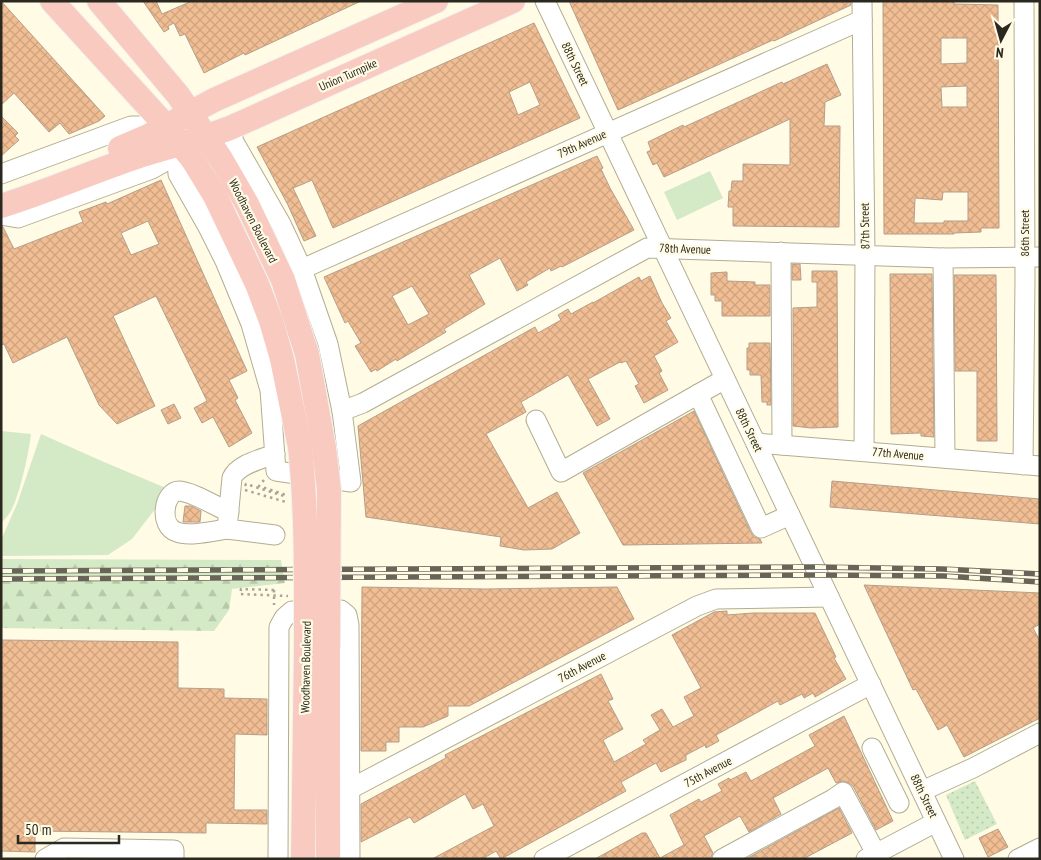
<svg xmlns="http://www.w3.org/2000/svg" width="1041" height="860" viewBox="0 0 1041 860" font-family="'PT Sans Narrow',sans-serif">
	<defs>
		<pattern id="forest-firs" width="22" height="20" patternUnits="userSpaceOnUse" patternTransform="scale(1.25)"><rect width="22" height="20" fill="#d4eac7"/><path d="M5 1l3.5 6h-7zM16 11l3.5 6h-7z" fill="#b6c9aa"/></pattern>
		<pattern id="garden-dots" width="8" height="8" patternUnits="userSpaceOnUse" patternTransform="scale(1.25)"><rect width="8" height="8" fill="#d4eac7"/><path d="M2 2h.1M6 6h.1" fill="none" stroke="#b6c9aa" stroke-width="1.8" stroke-linecap="round"/></pattern>
		<pattern id="building-cross-hatch" width="8" height="8" patternUnits="userSpaceOnUse" patternTransform="scale(1.25)"><rect width="8" height="8" fill="#f1be94"/><path d="M0 0l8 8M0 8l8-8" fill="none" stroke="#cfa37f"/></pattern>
	</defs>
	<rect width="100%" height="100%" fill="#fffbe4"/>
	<path fill="url(#forest-firs)" d="M1,559l280,1 4,23 -53,6 -3,21 -15,21 -213,-3z"/>
	<path fill="url(#garden-dots)" d="M975,781l22,43 -32,16 -19,-45z"/>
	<g fill="#d4eac7">
		<path d="M710,171l13,27 -46,22 -13,-28z"/>
		<path d="M1,431l30,3c-2,18 -12,66 -22,80 -2,3 -5,6 -8,9z"/>
		<path d="M41,434l63,28 62,26 -3,11 -31,40 -24,16 -107,1v-16l16,-36z"/>
	</g>
	<g fill="url(#building-cross-hatch)" stroke="#b59e8b" fill-rule="evenodd">
		<path d="M1,1l104,115 -6,5 -30,13 -9,-11 -11,9 -35,-39 -13,12z"/>
		<path d="M143,1h13l6,13 30,-13h169l-116,54 -1,-2 -40,20 -19,-39 -5,2 -6,-13 -6,3 1,3 -5,3z"/>
		<path d="M569,1h282v4l-77,36 -1,-1 -155,70z"/>
		<path d="M883,1h71v3l44,1 1,223h-18v4l-27,1v1h-70zM941,38h26v25l-26,1zM967,86v21h-25l-1,-20zM943,192h25v29h-24v2h-30l1,-25 27,2z"/>
		<path d="M534,23l46,95 -247,110 -21,-48 -9,4 -10,4 23,48 -12,5 -16,-36 -31,-58zM530,82l10,23 -22,10 -9,-23z"/>
		<path d="M827,64l14,31 -16,7 -1,24h16l-1,101 -106,-1v-19h-5l1,-16h2l1,-10h11v-17l47,1v-46l-126,58 -7,-14 -4,2 -6,-13 4,-2 -3,-8 35,-17 1,2 98,-45 1,2z"/>
		<path d="M1,116l17,17 -3,3 4,4 -18,16z"/>
		<path d="M597,156l6,12 -2,1 9,19 24,42 -72,37 -1,-1 -10,5 -1,-3 -24,14 2,3 -11,6 -17,-33 -31,17 16,29 -41,25 2,3 -49,29 -1,-2 -19,12 -1,-2 -5,3 -16,-26 6,-3 -13,-22 -3,2 -21,-46zM412,286l17,28 -21,11 -16,-29z"/>
		<path d="M161,180l86,191 -18,9 9,18 -3,2 17,33 -23,14 -16,-30 -11,6 -8,-15 13,-7 -51,-105 -43,20 42,90 -38,18 -18,-19 -32,-68 -54,26 -9,-19 -3,1v-119l2,1 11,22 69,-27 -4,-10 27,-10 1,2zM148,221l11,23 -28,11 -10,-22z"/>
		<path d="M792,264h8l1,16h-9z"/>
		<path d="M812,271h25l1,156 -27,1 -18,-2v-118l24,-1v-25h-5z"/>
		<path d="M727,272v9l28,1v3h15v31h-48v-15h-7v-6h-4v-22z"/>
		<path d="M890,274h42l2,163 -13,-1v-3l-30,1z"/>
		<path d="M954,275h42l1,166h-20v-70h-22z"/>
		<path d="M650,276l12,27 9,15 -5,3 12,21 -24,14 8,15 -3,2 9,17 -24,13 -9,-17 4,-2 -13,-23 -5,2 -1,-1 -32,17 22,40 -13,7 -29,-51 -47,27 5,10 -40,22 42,74 29,-16 23,41 -28,16 -28,1 -24,-4 1,-9 -135,-20 -8,-91 177,-99 3,6 23,-13 -3,-5 10,-6 3,5 22,-12v1l46,-26 2,4z"/>
		<path d="M749,343h21l1,62h-4v-3h-5l-1,-27h-11v-5h-3v-22h2z"/>
		<path d="M174,404l7,14 -13,6 -7,-14z"/>
		<path d="M694,411l57,122 3,4 6,2 2,4 -139,2 -40,-72z"/>
		<path d="M832,481l208,18v25l-210,-17z"/>
		<path d="M185,506h6l10,5 -1,11h-17z"/>
		<path d="M864,585l176,8v31l-7,4 7,13v77l-76,39 -17,-32 -9,5 -22,-41 -3,1z"/>
		<path d="M362,587l124,2 131,-2 17,32 -165,87h-21v10l-25,11h-24v15h-13v9h-25z"/>
		<path d="M727,611v4l26,-2h62l21,44 -2,1 12,21 -31,18 -2,-4 -9,5 -2,-4 -22,11 -2,-4 -62,34 3,6 -13,7 -1,-3 -19,10v5l-25,12 -5,-9 -35,19 5,9 -125,68 -5,-8 -14,8h-50l62,-33 -11,-22 -10,5 -8,-15 -51,29 -4,-6 -49,25v-38l85,-46 -1,-3 156,-81 12,25 -5,2 15,28 -20,11 11,22 32,-18 -3,-4 17,-10 -9,-15 11,-6 11,18 21,-11 -10,-19 17,-9 -29,-53 42,-23z"/>
		<path d="M1,640l177,2v46l46,1v9l43,1v36l-32,-1 -1,76h33v14l-61,-1v10l-171,-2v21l-34,-1z"/>
		<path d="M844,716l49,105 -17,9 -23,-44 -4,-3 -6,-2 -7,2 -8,-15 -55,30 8,16 -32,18 -9,-16 -36,20 9,17 -2,4 -3,2h-113l47,-26h4l14,25 24,-13 -14,-30 29,-16 2,3 21,-11 -4,-7 11,-6 1,2 16,-8 5,9 64,-35 -6,-11z"/>
		<path d="M839,808l13,25 -49,26h-57z"/>
		<path d="M998,829l10,18 -20,10 -9,-19z"/>
	</g>
	<g fill="none" stroke-linecap="round" stroke-linejoin="round">
		<defs>
			<g id="minor">
				<path d="M545,1l409,858"/>
				<path d="M862,1l3,253 -1,197"/>
				<path d="M181,144l-4,18 1,12 30,53 17,34 26,63 19,66 6,81 75,11 -9,-71 -14,-67 -26,-75 -21,-45 -47,-82 -4,-14"/>
				<path d="M1,174l130,-48h35"/>
				<path d="M1,215l17,3 134,-49 14,-8 15,-16"/>
				<path d="M781,252l1,193"/>
				<path d="M943,258l2,200"/>
				<path d="M302,269l560,-249"/>
				<path d="M698,394l63,134 29,-13"/>
				<path d="M342,411l21,-8 284,-155 296,10 97,-1"/>
				<path d="M536,420l25,52 164,-93"/>
				<path d="M756,443l284,23"/>
				<path d="M1023,465l2,-187 -1,-277"/>
				<path d="M227,529c-14,2 -38,8 -50,3 -19,-6 -13,-41 2,-41 14,1 36,15 50,21"/>
				<path d="M275,535l-48,-6 5,-51c6,-14 30,-19 43,-24"/>
				<path d="M872,748l27,55"/>
				<path d="M350,789l347,-183 19,-7 113,-2"/>
				<path d="M922,791l51,-23 67,-35"/>
				<path d="M45,859l19,-11 110,2v9"/>
				<path d="M278,859l1,-232 5,-9 8,-7 49,-1 6,5 2,10 1,234"/>
				<path d="M544,859l327,-175"/>
				<path d="M722,859l111,-60 10,-7 36,67"/>
				<path d="M866,859l70,-37"/>
				<path d="M1018,859l22,-11"/>
			</g>
			<g id="major">
				<path d="M52,1l114,125 27,34 22,36 42,88 14,37 11,38 18,88"/>
				<path d="M99,1l79,94 43,64 26,45 36,76 24,74 17,94"/>
				<path d="M120,148l28,-12 66,-36 222,-99"/>
				<path d="M1,206c48,-15 93,-35 141,-51 29,-9 59,-16 88,-27l283,-127"/>
				<path d="M303,859l3,-211"/>
				<path d="M328,859v-211"/>
			</g>
		</defs>
		<use href="#minor" stroke="#b2ad92" stroke-width="21"/>
		<use href="#major" stroke="#f2f2f2" stroke-width="26"/>
		<g stroke="#a9a695" stroke-width="2.5" stroke-dasharray="2.5 4" stroke-linecap="butt">
			<path d="M264,480l-5,6 27,9"/>
			<path d="M245,490l41,12"/>
			<path d="M274,590v15"/>
		</g>
		<use href="#minor" stroke="#fff" stroke-width="19"/>
		<use href="#major" stroke="#f8cac0" stroke-width="24"/>
		<defs>
			<g id="rail">
				<path d="M1,571l814,-4 127,2 98,5"/>
				<path d="M1,579l817,-4 126,1 96,6"/>
			</g>
		</defs>
		<use href="#rail" stroke="#686558" stroke-width="5.5"/>
		<use href="#rail" stroke="#fffbe4" stroke-width="4" stroke-dasharray="11" stroke-linecap="butt"/>
		<defs>
			<g id="major-bridge">
				<path d="M300,447c7,67 6,134 6,201"/>
				<path d="M324,448l5,42 -1,158"/>
			</g>
		</defs>
		<use href="#major-bridge" stroke="#f2f2f2" stroke-width="26" stroke-linecap="butt"/>
		<g stroke="#a9a695" stroke-width="2.5" stroke-dasharray="2.5 4" stroke-linecap="butt">
			<path d="M245,486l1,-2 41,13"/>
			<path d="M274,590l-33,-1 -1,5 48,2"/>
		</g>
		<use href="#major-bridge" stroke="#f8cac0" stroke-width="24"/>
	</g>
	<g text-anchor="middle" stroke-width="4.5" stroke-linejoin="round" paint-order="stroke">
		<g font-size="12" fill="#2b291f" stroke="#fffbe4">
			<text transform="translate(575 64) rotate(64)" y="4">88th Street</text>
			<text transform="translate(348 75) rotate(-24)" y="4">Union Turnpike</text>
			<text transform="translate(582 144) rotate(-24)" y="4">79th Avenue</text>
			<text transform="translate(253 221) rotate(63)" y="4">Woodhaven Boulevard</text>
			<text transform="translate(865 226) rotate(-91)" y="4">87th Street</text>
			<text transform="translate(1025 233) rotate(-90)" y="4">86th Street</text>
			<text transform="translate(685 249) rotate(2)" y="4">78th Avenue</text>
			<text transform="translate(749 430) rotate(64)" y="4">88th Street</text>
			<text transform="translate(898 454) rotate(5)" y="4">77th Avenue</text>
			<text transform="translate(306 667) rotate(-89)" y="4">Woodhaven Boulevard</text>
			<text transform="translate(582 667) rotate(-28)" y="4">76th Avenue</text>
			<text transform="translate(708 772) rotate(-28)" y="4">75th Avenue</text>
			<text transform="translate(924 796) rotate(64)" y="4">88th Street</text>
		</g>
	</g>
	<rect width="1041" height="860" fill="none" stroke="#2b291f" stroke-width="5"/>
	<g transform="translate(1001 40) rotate(186)" stroke="#fffbe4" stroke-width="4" paint-order="stroke">
	<path d="M0-4L9 19L0 12L-9 19Z" fill="#2b291f"/>
	<text y="-8" font-size="14" font-weight="bold" text-anchor="middle" fill="#2b291f">N</text>
	</g>
	<path d="M18 835v8h101v-8" fill="none" stroke="#2b291f" stroke-width="2.5"/>
	<text x="25" y="835" font-size="15" fill="#2b291f" stroke="#fffbe4" stroke-width="4" paint-order="stroke">50 m</text>
</svg>
